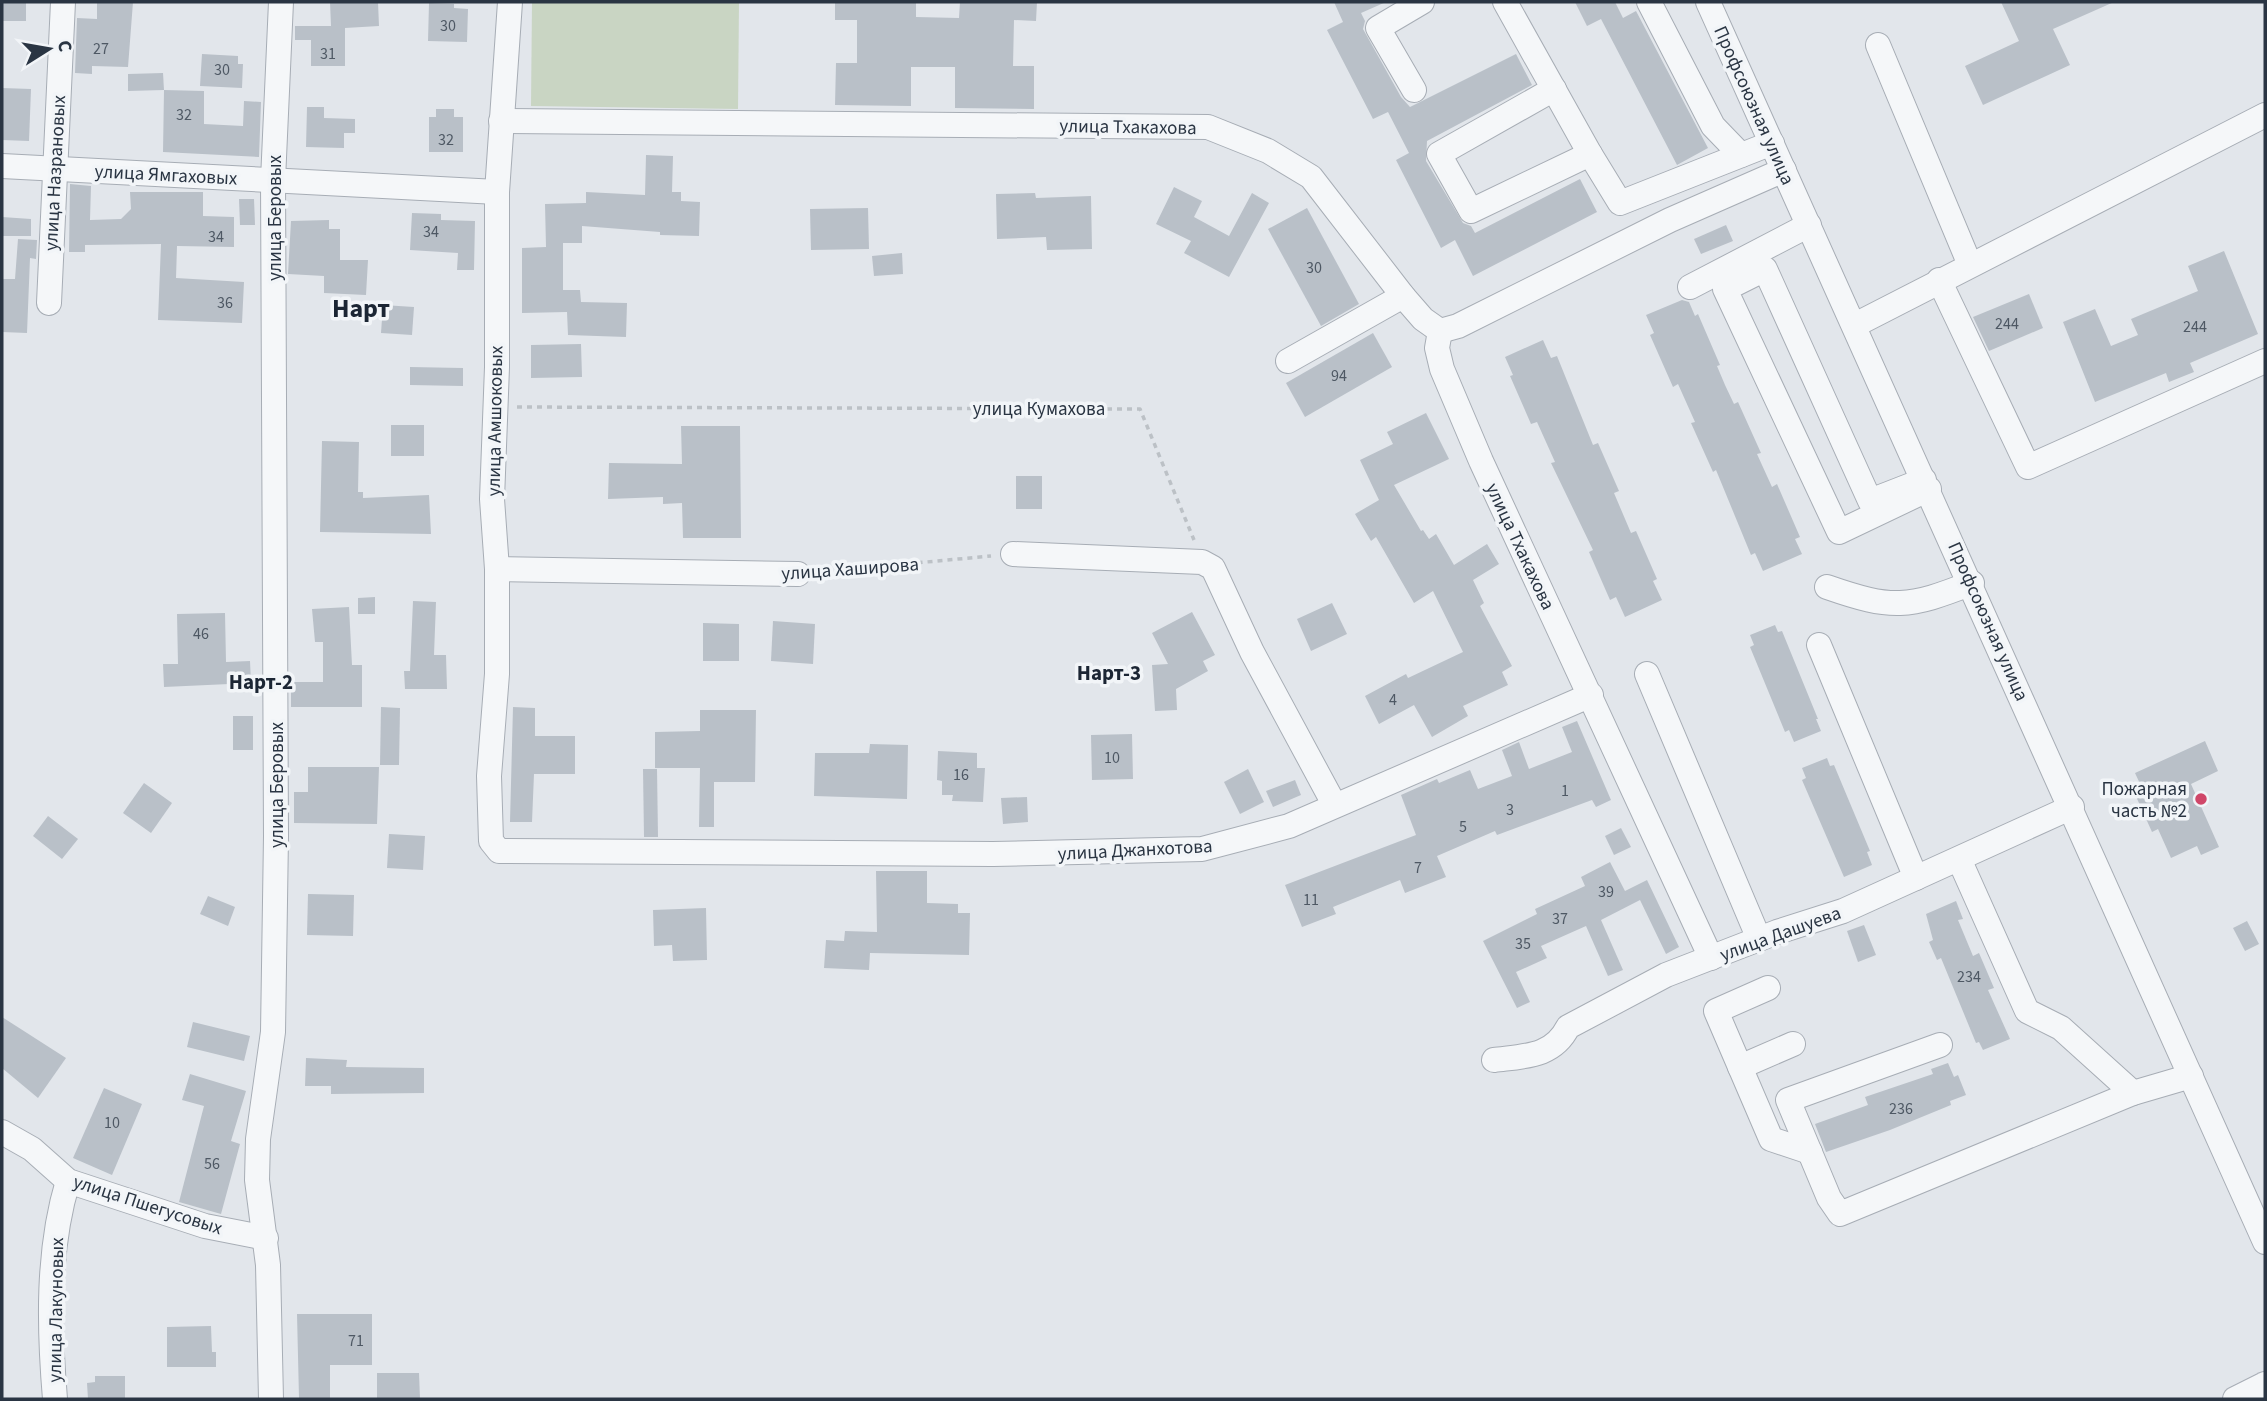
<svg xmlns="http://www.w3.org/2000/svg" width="2267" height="1401" viewBox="0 0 2267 1401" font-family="'Source Sans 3',sans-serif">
	<rect width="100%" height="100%" fill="#e2e6eb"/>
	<path fill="#c9d5c3" d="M532,2h207l-1,107 -207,-3z"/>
	<g fill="#b9c0c8">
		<rect x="2" y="2" width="24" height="19"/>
		<path d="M97,2h36l-5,65 -36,-1v8l-17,-1 2,-55 20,1z"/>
		<path d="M330,2h48l1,24 -34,2v38h-34v-26h-16v-14h36z"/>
		<path d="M835,2h81v15l43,1 1,-16h77l-1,19 -22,-1 -1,46h21v43l-79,-1v-41h-44v39l-76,-1 1,-42h21v-43h-22z"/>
		<path d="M1334,2h52l-25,11 4,8 -2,8 38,68 9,10 106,-53 16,31 -105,56 -1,20 37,62 8,3 4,7 105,-54 17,33 -124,64 -18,-36 -14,8 -45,-88 13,-7 -21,-41 -15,7 -46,-89 16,-8z"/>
		<path d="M1575,2h40l8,16 13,-7 72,137 -31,17 -76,-146 -14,7z"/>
		<path d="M2001,2h113l-61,27 17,36 -87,40 -18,-39 54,-25z"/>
		<path d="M429,3l25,1v4l14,1 -1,33 -39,-1z"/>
		<path d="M202,54l36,2v8h5l-1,24 -42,-2z"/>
		<path d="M163,73l1,17 -36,1v-17z"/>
		<path d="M2,88l29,1 -2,52 -27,-1z"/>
		<path d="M164,90l40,1v33l39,2 1,-25 17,1 -2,55 -96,-5z"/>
		<path d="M307,107h17v11l31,1v14h-11v15l-38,-1z"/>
		<path d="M436,109h18v8h9v35h-34v-35h7z"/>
		<path d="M646,155l27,1 -1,36h9v9l19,1 -1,34 -39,-1v-3l-78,-6v17h-19v47h17l1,12 46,1 -1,34 -58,-2 -1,-23 -45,1v-65l24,-1 -1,-43 41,-1v-11l59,3z"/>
		<path d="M70,184l21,2 -1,34 31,-1 10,-10 -1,-17h73v24l31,1v30l-57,-1 -1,32 68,4 -2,41 -84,-3 3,-76 -76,1v7h-16z"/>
		<path d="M1174,187l28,14 -8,16 35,19 23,-43 17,10 -40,74 -45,-24 7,-12 -35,-17z"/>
		<path d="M1035,193l1,5 55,-2 1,53 -45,1 -1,-13 -49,2 -1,-45z"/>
		<path d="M239,199h15l1,26h-15z"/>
		<path d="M868,208l1,41 -58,1 -1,-41z"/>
		<path d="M1307,208l52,96 -38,22 -53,-97z"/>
		<path d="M412,213l29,1v6l34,1 -1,49h-17l1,-17 -48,-3z"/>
		<path d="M2,217l29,2v17h-29z"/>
		<path d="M329,220v9h11v31h28l-2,35 -42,-2v-17l-36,-2 3,-53z"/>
		<path d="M1726,225l7,16 -32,13 -7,-15z"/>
		<path d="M18,239l19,1 -1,19 -6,-1 -3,75 -25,-1v-53h13z"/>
		<path d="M2224,251l34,83 -68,29 4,9 -25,10 -3,-9 -71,29 -32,-80 32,-13 16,37 27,-11 -7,-16 67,-28 -10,-25z"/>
		<path d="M902,253l1,21 -29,2 -2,-20z"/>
		<path d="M2029,294l14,34 -54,23 -16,-34z"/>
		<path d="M1682,300l7,2 6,14 3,-2 22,51 -3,1 8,19 9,19 4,-2 23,51 -4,1 15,33 5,-3 23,53 -5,2 7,15 -39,17 -8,-18 -4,2 -35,-85 -3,2 -22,-49 4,-1 -17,-38 -5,3 -23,-52 4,-2 -8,-18z"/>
		<path d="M383,305l31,2 -2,28 -31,-2z"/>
		<path d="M1373,333l19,34 -87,50 -19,-34z"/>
		<path d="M1543,340l8,18 6,-2 36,89 5,-2 21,48 -5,2 17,40 5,-2 21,48 -4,2 9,19 -37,17 -9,-20 -6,3 -21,-48 4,-2 -42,-87 4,-1 -18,-40 -6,2 -21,-48 3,-1 -8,-18z"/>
		<path d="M581,344l1,33 -51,1v-33z"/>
		<path d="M410,367l53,1v18l-53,-1z"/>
		<path d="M1426,413l23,46 -55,26 27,46 2,-1 6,9 7,-5 18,31 33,-21 12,20 -26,16 11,23 -4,3 32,60 -10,6 6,13 -45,21 5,10 -36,21 -18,-32 -35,19 -14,-28 41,-22 2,4 55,-26 -30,-61 -19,12 -38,-66 -5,4 -16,-27 24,-14 -19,-40 33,-16 -6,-12z"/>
		<rect x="391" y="425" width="33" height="31"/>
		<path d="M681,426h59l1,112h-58l-1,-35 -19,1v-7l-55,2 1,-36 73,1z"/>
		<path d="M322,441l37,1 -1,50h5v6l66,-3 2,39 -111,-2z"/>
		<rect x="1016" y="476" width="26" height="33"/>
		<path d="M375,597v17h-17v-16z"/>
		<path d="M413,601l23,1 -2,53h12l1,34h-42l-1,-18h6z"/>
		<path d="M1332,603l15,31 -36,17 -14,-32z"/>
		<path d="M349,607l3,58h10v42h-71v-25h32v-40h-8l-3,-33z"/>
		<path d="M1192,612l23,43 -12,6 5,10 -32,18 1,21 -22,1 -3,-46 16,-1 -16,-31z"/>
		<path d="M225,613l1,49 24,-1 1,22 -87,4 -1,-23h15l-1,-50z"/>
		<path d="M773,621l42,3 -2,40 -42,-3z"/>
		<path d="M703,623l36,1v37h-36z"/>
		<path d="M1775,625l3,7 4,-1 36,88h-2l5,12 -27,11 -5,-12 -4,2 -35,-85 4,-2 -4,-10z"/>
		<path d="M381,707l19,1 -1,57h-19z"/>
		<path d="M513,707l22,1v28h40v38h-41l-2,48h-22z"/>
		<path d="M700,710h56l-1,72h-41v45h-15l1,-59h-45v-36l45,-1z"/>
		<rect x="233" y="716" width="20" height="34"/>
		<path d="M1577,721l34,79 -15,7 -4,-7 -95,35 -2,-4 -58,25 9,21 -41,16 -5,-13 -67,27 3,7 -34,13 -17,-42 131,-50 -15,-40 36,-16 2,4 31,-13 8,19 34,-13 -10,-26 17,-8 10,27 43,-17 -10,-25z"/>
		<path d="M1132,734l1,45 -41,1 -1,-45z"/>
		<path d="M2205,741l13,30 -27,13 28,63 -18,8 -4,-9 -26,12 -13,-29 -6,3 -18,-40 8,-4 -7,-15z"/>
		<path d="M870,744l38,1 -1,54 -93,-3 1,-43h54z"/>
		<path d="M938,751l39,2v15h8l-2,34 -31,-1 1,-6h-11v-14l-5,-1z"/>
		<path d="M1827,758l3,8 4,-1 36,86 -3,1 5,13 -28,12 -42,-97 4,-2 -4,-10z"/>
		<path d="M308,767h71l-2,57 -83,-1v-31h14z"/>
		<path d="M643,769h14l1,68h-14z"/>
		<path d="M1248,769l16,33 -24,12 -16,-32z"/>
		<path d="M1295,780l6,15 -28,12 -7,-16z"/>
		<path d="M144,783l28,20 -21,30 -28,-20z"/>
		<path d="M1027,797l1,25 -25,2 -2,-26z"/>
		<path d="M48,816l30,23 -16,20 -29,-23z"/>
		<path d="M1621,828l10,19 -17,8 -9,-19z"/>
		<path d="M389,834l36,2 -2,34 -36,-2z"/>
		<path d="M1610,862l15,29 22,-11 32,67 -13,7 -26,-54 -39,20 22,50 -15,6 -22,-50 -45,20 6,12 -31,14 14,30 -13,6 -34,-67 54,-27 -2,-5 50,-23 -4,-9z"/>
		<path d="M876,871h51v32l31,1v9h12l-1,42 -99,-2 -1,17 -45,-2 2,-28 18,1 1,-10 32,1z"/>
		<path d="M308,894l46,1 -1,41 -46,-1z"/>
		<path d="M208,896l27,11 -7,19 -28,-12z"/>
		<path d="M1956,901l7,18 -5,1 15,36 6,-3 15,35 -6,2 22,49 -27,11 -4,-8 -3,1 -35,-85 -4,2 -8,-18 4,-2 -7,-26z"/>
		<path d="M706,908l1,52 -34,1 -1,-16 -18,1 -1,-36z"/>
		<path d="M2247,921l12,23 -14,7 -12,-23z"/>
		<path d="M1864,925l12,30 -18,7 -11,-31z"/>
		<path d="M2,1017l64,41 -28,40 -36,-30z"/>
		<path d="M193,1022l57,14 -6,25 -57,-14z"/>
		<path d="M306,1058l41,2 -1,7 78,1v25l-93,1v-8h-26z"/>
		<path d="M1948,1063l6,14 4,-2 8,20 -16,6 1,4 -61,25 -64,22 -11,-28 53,-19 -3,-8 68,-23 -2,-5z"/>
		<path d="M190,1074l56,17 -15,50 9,3 -19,70 -42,-12 25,-96 -22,-6z"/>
		<path d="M104,1088l38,16 -30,71 -39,-17z"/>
		<path d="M297,1314h75v51h-42v33h-31z"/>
		<path d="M211,1326l1,26h4v15h-49v-40z"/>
		<path d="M377,1373h42l1,26h-43z"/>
		<path d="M95,1376h30v23h-37l-1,-16 8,-1z"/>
	</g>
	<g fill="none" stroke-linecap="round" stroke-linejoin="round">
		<defs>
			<g id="minor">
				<path d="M510,2l-13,190v175l-5,132 5,70v105l-8,102 2,65 8,10 494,3 209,-5 87,-23 302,-131"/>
				<path d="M1505,2l85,152 30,49 152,-60"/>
				<path d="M1649,2l64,124 28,29"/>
				<path d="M1708,2l557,1240"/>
				<path d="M1878,45l92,220"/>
				<path d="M1554,89l-115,65 32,57 119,-57"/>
				<path d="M1414,90l-36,-62 44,-26"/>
				<path d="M501,121l707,6 60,24 43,26 92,119 20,23 17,12"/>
				<path d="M2,166l495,26"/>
				<path d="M1939,280l89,187 237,-106"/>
				<path d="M1690,287l119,-62"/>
				<path d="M49,303l14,-301"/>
				<path d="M1855,325l410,-210"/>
				<path d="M1440,331l-3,17 5,21 39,92 230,497"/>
				<path d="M1440,331l18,-5 212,-106 114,-50"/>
				<path d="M1288,361l115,-65"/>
				<path d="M1924,480l-54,21 -105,-232 -40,20 114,243 90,-43"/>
				<path d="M1013,554l189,8 11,6 39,84 82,152"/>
				<path d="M497,569l301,5"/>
				<path d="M1827,587c66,23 81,21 145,-4"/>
				<path d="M1819,645l97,233"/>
				<path d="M1647,674l112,265"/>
				<path d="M1959,859l68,152 34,17 72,65"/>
				<path d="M1768,988l-52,23 55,128 39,13"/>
				<path d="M1940,1045l-152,55 41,98 11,16 293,-121 58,-17"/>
				<path d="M1494,1060c31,-4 59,-3 74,-33l98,-52 111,-43 66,-21 229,-104"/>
				<path d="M1740,1067l53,-23"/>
				<path d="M2,1132l30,17 36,32 137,45 61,12"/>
				<path d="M55,1399c-6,-71 -8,-149 13,-218"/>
				<path d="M271,1399l-3,-134 -11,-85 1,-41 15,-107 3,-196 -3,-656 8,-178"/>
				<path d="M2235,1399l30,-15"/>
			</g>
		</defs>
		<use href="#minor" stroke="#a7adb5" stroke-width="26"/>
		<g stroke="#bcc1c6" stroke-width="3.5" stroke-dasharray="5 5" stroke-linecap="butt">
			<path d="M517,407l623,2 54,131"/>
			<path d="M818,572l173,-16"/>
		</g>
		<use href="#minor" stroke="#f5f7f9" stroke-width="24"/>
	</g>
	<circle fill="#d04769" stroke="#f2f5f8" stroke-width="2.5" cx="2201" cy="799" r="7"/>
	<g text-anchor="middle" stroke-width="7" stroke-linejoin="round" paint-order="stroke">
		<g font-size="16" fill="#4e5864">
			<text x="448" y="31">30</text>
			<text x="101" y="54">27</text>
			<text x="328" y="59">31</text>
			<text x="222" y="75">30</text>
			<text x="184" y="120">32</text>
			<text x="446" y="145">32</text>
			<text x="431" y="237">34</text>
			<text x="216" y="242">34</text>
			<text x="1314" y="273">30</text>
			<text x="225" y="308">36</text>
			<text x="2007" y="329">244</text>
			<text x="2195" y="332">244</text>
			<text x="1339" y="381">94</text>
			<text x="201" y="639">46</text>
			<text x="1393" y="705">4</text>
			<text x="1112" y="763">10</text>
			<text x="961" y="780">16</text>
			<text x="1565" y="796">1</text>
			<text x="1510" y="815">3</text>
			<text x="1463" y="832">5</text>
			<text x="1418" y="873">7</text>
			<text x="1606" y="897">39</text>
			<text x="1311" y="905">11</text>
			<text x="1560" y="924">37</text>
			<text x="1523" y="949">35</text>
			<text x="1969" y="982">234</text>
			<text x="1901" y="1114">236</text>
			<text x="112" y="1128">10</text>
			<text x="212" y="1169">56</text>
			<text x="356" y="1346">71</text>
		</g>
		<g font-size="19" fill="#2a3543" stroke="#f2f5f8">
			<text transform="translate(1755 105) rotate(66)" y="7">Профсоюзная улица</text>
			<text transform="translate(1128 126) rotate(1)" y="7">улица Тхакахова</text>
			<text transform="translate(54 173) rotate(-87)" y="7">улица Назрановых</text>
			<text transform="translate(166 174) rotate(3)" y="7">улица Ямгаховых</text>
			<text transform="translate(274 218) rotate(-90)" y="7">улица Беровых</text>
			<text x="1039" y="415">улица Кумахова</text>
			<text transform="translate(494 421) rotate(-89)" y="7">улица Амшоковых</text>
			<text transform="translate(1521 546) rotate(65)" y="7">улица Тхакахова</text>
			<text transform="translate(850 568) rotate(-4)" y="7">улица Хаширова</text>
			<text transform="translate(1989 621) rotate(66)" y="7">Профсоюзная улица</text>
			<text transform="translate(276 785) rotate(-90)" y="7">улица Беровых</text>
			<text transform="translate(1135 849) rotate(-3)" y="7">улица Джанхотова</text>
			<text transform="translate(1780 933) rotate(-20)" y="7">улица Дашуева</text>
			<text transform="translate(148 1204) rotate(18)" y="7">улица Пшегусовых</text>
			<text transform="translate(55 1310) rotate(-89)" y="7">улица Лакуновых</text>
		</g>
		<g font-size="19" fill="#2a3543" stroke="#f2f5f8" text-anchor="end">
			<text x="2187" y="795">Пожарная<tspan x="2187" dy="22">часть №2</tspan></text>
		</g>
		<g font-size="21" font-weight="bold" fill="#1c2634" stroke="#f2f5f8">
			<text x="1109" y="680">Нарт-3</text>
			<text x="261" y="689">Нарт-2</text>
		</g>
		<g font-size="26" font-weight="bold" fill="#1c2634" stroke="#f2f5f8">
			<text x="361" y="317">Нарт</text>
		</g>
	</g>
	<rect width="2267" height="1401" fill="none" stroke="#2a3543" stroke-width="7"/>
	<g transform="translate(49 49) rotate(79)" stroke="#f2f5f8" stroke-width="5" paint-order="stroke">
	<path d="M0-5L12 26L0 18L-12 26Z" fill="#2a3543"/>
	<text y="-10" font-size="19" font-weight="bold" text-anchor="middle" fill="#2a3543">С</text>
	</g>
</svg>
